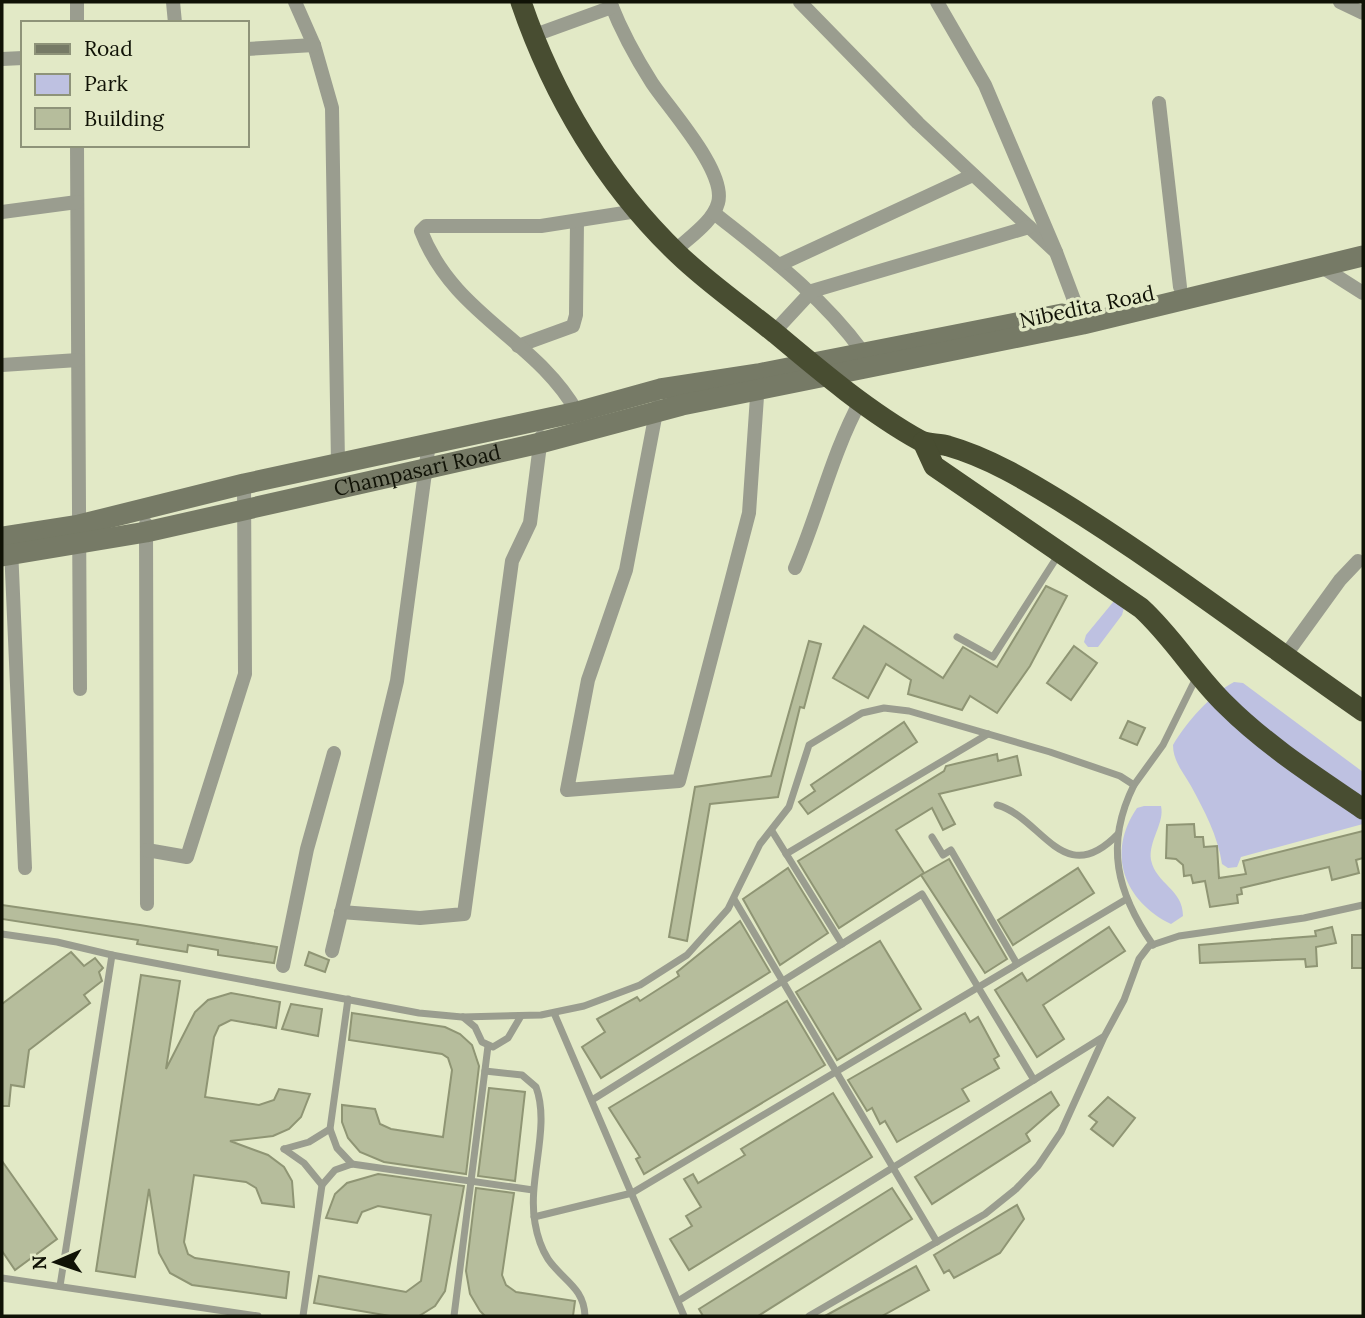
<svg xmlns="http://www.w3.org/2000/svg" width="1365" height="1318" viewBox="0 0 1365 1318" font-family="Lora,serif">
	<rect width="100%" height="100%" fill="#e2e9c6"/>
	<g fill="#bec1e1">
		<path d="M1114,601l10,7 -2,7 -24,32h-10l-4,-5 2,-7z"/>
		<path d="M1234,682l9,1 120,89v52l-122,33 -4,10 -9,1 -6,-4c-4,-28 -18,-54 -31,-78 -8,-14 -18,-25 -18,-41 13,-22 38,-51 61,-63z"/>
		<path d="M1144,806h17c4,17 -13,35 -10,54 5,24 32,29 32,56l-12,8c-47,-23 -65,-71 -34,-116z"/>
	</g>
	<g fill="#b6bd9c" stroke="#8f9574" stroke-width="2">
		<path d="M1046,586l21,10 -37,70 -33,47 -27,-17 -8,14 -54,-16 3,-14 -25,-16 -18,34 -35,-20 31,-52 79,52 20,-31 34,20z"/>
		<path d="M809,641l12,3 -17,64 -4,-1 -22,90 -68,7 -23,137 -18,-4 26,-150 76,-11z"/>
		<path d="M1074,646l23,17 -26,37 -24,-17z"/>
		<path d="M1128,721l17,7 -8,17 -17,-7z"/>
		<path d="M904,722l13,20 -109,72 -9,-12 16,-11 -4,-6z"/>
		<path d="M997,754l1,7 19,-5 4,19 -82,19 16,30 -12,6 -11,-22 -36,22 28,43 -85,55 -41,-67 146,-90 2,-5z"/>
		<path d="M1194,824l1,13h8l1,10 13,-1 2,32 27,-4 -3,-13 120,-30v27l-7,2 3,13 -27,7 -3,-13 -88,21 1,6 -5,1 1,8 -28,4 -5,-26 -12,2 -2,-8 -7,1 -1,-11 -7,-6 -10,-1 1,-33z"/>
		<path d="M949,859l58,100 -22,14 -64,-98z"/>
		<path d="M788,868l40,65 -48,32 -37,-66z"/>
		<path d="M1078,868l16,25 -81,52 -15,-25z"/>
		<path d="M2,905l138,20 137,22 -3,16 -56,-8v-5l-30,-5 -1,7 -50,-8 1,-4 -136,-21z"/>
		<path d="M740,921l30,51 -169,106 -19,-31 23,-15 -8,-13 40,-22 3,4 39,-25 -2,-4z"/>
		<path d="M1109,927l16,24 -82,54 21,34 -27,18 -42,-67 27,-17 5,8z"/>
		<path d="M1332,927l4,16 -20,4 1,19 -11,1 -1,-8 -105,4 -1,-18 117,-9 -1,-5z"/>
		<rect x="1352" y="935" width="11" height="33"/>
		<path d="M880,941l41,68 -84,51 -41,-68z"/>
		<path d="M71,952l13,14 11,-8 8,10 -4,4 3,9 -18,14 6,8 -61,47 -5,37 -13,-2 -2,21h-7v-102z"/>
		<path d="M309,952l20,8 -4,12 -20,-7z"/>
		<path d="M141,975l39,6 -14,88 29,-57 13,-12 23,-7 49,9 -4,26 -45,-8 -12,6 -5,11 -9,60 54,8 15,-5 5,-11 31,5 -9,23 -12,12 -16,7 -43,5 38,14 16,12 8,14 2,26 -32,-4 -6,-15 -10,-6 -52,-7 -10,67 4,12 7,4 94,14 -3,26 -94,-13 -22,-12 -11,-20 -10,-64 -14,88 -39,-6z"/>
		<path d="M787,1001l38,64 -181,109 -8,-15 4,-2 -31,-49z"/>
		<path d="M291,1004l31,5 -4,27 -36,-7z"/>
		<path d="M352,1013l93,14 15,7 12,11 7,21 -13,108 -82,-12 -24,-10 -12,-14 -6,-16v-17l33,4 5,15 11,5 52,8 9,-67 -4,-12 -6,-4 -93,-14z"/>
		<path d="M965,1013l5,9 8,-5 21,39 -5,3 5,9 -37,21 7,12 -72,41 -12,-21 -5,3 -8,-16 -5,3 -19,-31z"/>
		<path d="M489,1088l36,4 -10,89 -37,-5z"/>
		<path d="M1051,1092l8,13 -33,29 4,7 -98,63 -17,-27z"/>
		<path d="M833,1093l39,64 -183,113 -19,-31 22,-13 -6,-10 15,-9 -17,-28 9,-5 5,9 47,-28 -4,-6z"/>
		<path d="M1108,1097l27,21 -22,28 -22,-17 6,-7 -8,-6z"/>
		<path d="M2,1161l55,78 -42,31 -13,-19z"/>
		<path d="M378,1174l86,12 -19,105 -10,15 -16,10h-29l-76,-13 5,-27 87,16 15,-11 10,-66 -53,-9 -16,6 -5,11 -31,-5 9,-24 12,-11z"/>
		<path d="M476,1188l38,5 -12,82 4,10 10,7 59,9 -2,15h-88l-5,-5 -10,-17 -4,-23z"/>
		<path d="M892,1188l20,31 -154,97h-55l-4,-7z"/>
		<path d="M1017,1205l7,14 -24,34 -46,25 -5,-8 -5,3 -10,-18z"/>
		<path d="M916,1266l13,24 -47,26h-57z"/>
	</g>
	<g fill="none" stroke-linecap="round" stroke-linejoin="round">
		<g stroke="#9a9d8f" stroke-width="7">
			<path d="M957,637l36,20 66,-103"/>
			<path d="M1134,785c-30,60 -17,108 19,160"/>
			<path d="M997,805c45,12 66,86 121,29"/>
			<path d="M772,831l70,113"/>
			<path d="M932,837l11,18 8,-5 66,114"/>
			<path d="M786,854l202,-120"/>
			<path d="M734,899l203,343"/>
			<path d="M2,934l55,8 55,13 307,58 43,4 79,-2 43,-9 56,-21 47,-30 41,-46 32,-65 29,-37 20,-62 53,-32 22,-5 25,3 141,41 70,24 14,9 29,-40 34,-69"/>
			<path d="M348,999l-18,130 7,19 15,16"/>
			<path d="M554,1013l130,303"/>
			<path d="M463,1017l12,10 7,15 11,5 15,-9 13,-22"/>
			<path d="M485,1071l37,4 14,12c15,40 -9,93 -1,136 2,12 6,25 13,36 14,21 36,28 37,57"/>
			<path d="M592,1100l330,-206 112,186"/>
			<path d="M284,1149l20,14 18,22"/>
			<path d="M284,1149l25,-7 21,-13"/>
			<path d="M534,1217l98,-24 493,-293"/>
			<path d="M2,1278l256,38"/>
			<path d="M60,1286l52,-331"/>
			<path d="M678,1301l425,-264"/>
			<path d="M303,1316l19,-131 13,-15 17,-6 181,26"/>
			<path d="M454,1316l34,-270"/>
			<path d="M809,1316l176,-102 31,-25 22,-23 23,-34 43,-95 20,-37 15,-41 10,-13 30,-10 125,-18 59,-13"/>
		</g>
		<g stroke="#9a9d8f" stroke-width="14">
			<path d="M173,2l2,21"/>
			<path d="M295,2l19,43 18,63 6,355"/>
			<path d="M610,2c11,28 26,56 42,81 18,27 75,89 66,120 -5,19 -30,35 -43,48"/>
			<path d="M800,2l118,121 138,129"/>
			<path d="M937,2l48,83 71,167 27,72"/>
			<path d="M1340,2l23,11"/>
			<path d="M77,23v-21"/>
			<path d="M532,36l80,-29"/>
			<path d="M247,49l67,-4"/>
			<path d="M2,59l21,-1"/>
			<path d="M1159,103l21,184"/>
			<path d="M77,145l3,544"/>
			<path d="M2,212l75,-10"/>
			<path d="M714,213c54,43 107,82 148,138"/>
			<path d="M779,265l194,-90"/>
			<path d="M1322,267l41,26"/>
			<path d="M774,332l38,-41 217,-64"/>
			<path d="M518,346l55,-20 3,-11 1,-94"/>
			<path d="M2,365l76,-5"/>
			<path d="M657,407l-31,163 -38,110 -21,110 112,-9 70,-268 9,-131"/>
			<path d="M577,412c-41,-73 -123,-96 -156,-181l5,-5h115l96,-15"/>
			<path d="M146,524l1,380"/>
			<path d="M11,548l14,320"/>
			<path d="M795,568c24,-56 37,-115 66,-168"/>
			<path d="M1285,656l55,-76 18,-19"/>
			<path d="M147,850l40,7 58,-183 -1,-190"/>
			<path d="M341,912l79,6 44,-4 48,-353 18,-38 11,-86"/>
			<path d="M332,951l65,-270 32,-238"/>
			<path d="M283,966l24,-117 27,-96"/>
		</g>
		<g stroke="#767a66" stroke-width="21">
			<path d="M2,537l77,-12 165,-41 333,-72 83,-23 98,-15 304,-60"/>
			<path id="s1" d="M2,556l144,-24 394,-89 142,-38 401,-81 280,-68"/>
		</g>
		<g stroke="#484d31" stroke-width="21">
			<path d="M521,2c32,94 85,183 157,252 30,29 65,53 97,79 44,37 95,80 146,108 8,4 18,2 27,5 39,11 78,34 112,55 105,65 202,140 303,210"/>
			<path d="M923,442l11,24 207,142c32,29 54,67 85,97 40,40 90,72 137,104"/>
		</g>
	</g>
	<g text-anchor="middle" stroke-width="7" stroke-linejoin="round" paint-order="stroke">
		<g font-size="21" fill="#101206" stroke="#e2e9c6">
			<text transform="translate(1087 307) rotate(-12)" y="7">Nibedita Road</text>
			<text dy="7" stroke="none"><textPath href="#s1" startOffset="424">Champasari Road</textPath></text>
		</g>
	</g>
	<rect width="1365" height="1318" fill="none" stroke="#101206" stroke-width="7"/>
	<rect x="21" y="21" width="228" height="126" fill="#e2e9c6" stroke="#8e9379" stroke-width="2"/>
	<rect x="35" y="44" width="35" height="10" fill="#767a66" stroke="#8e9379" stroke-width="2"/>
	<text x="84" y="56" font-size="21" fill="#101206">Road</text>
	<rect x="35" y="74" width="35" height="21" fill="#bec1e1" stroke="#8e9379" stroke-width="2"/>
	<text x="84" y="91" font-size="21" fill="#101206">Park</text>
	<rect x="35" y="108" width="35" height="21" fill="#b6bd9c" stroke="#8e9379" stroke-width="2"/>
	<text x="84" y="126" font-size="21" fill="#101206">Building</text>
	<g transform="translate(56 1262) rotate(268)" stroke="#e2e9c6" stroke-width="5" paint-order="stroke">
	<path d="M0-5L12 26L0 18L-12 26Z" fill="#101206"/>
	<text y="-10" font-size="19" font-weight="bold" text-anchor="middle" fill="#101206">N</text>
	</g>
</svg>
